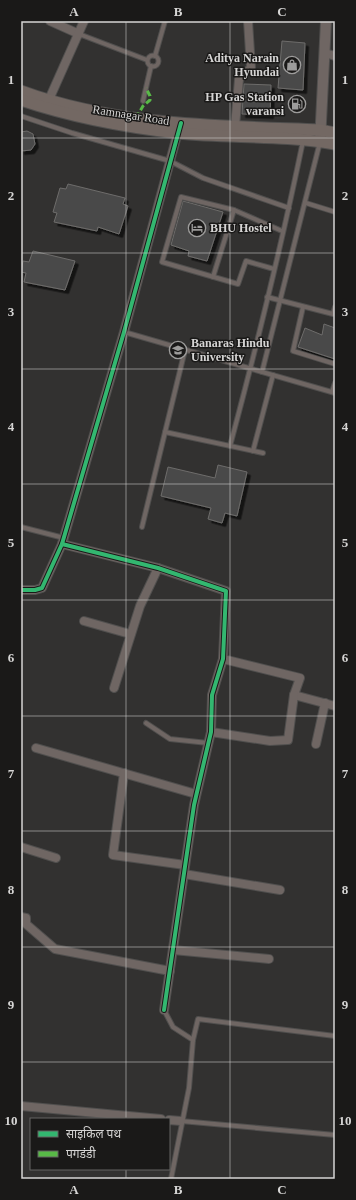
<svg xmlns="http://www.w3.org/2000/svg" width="356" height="1200" viewBox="0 0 356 1200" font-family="'Times New Roman','Noto Sans Devanagari',serif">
	<defs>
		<filter id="shadow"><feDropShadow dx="3.5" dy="3.5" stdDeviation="0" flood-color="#0009"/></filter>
	</defs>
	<rect width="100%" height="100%" fill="#323130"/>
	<g fill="#4a4948" stroke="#6d6c6b" filter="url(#shadow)">
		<path d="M282,41l23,2 -2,47 -25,-2z"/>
		<path d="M244,84l27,1 -1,30 -28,-1z"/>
		<path d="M27,131l6,3 2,10 -4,6 -10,1v-19z"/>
		<path d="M68,184l57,14 -2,6 5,2 -9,28 -21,-7 -1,4 -43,-9 3,-9 -4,-1 7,-24 6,1z"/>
		<path d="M183,201l40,11 -16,49 -19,-5 1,-5 -18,-6z"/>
		<path d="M33,251l42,10 -10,29 -41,-8 2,-9 -5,-1 2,-11 6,1z"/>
		<path d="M324,324l11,4v31l-37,-12 7,-19 17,7z"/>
		<path d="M218,465l29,7 -10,44 -12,-3 -3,10 -14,-4 3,-11 -50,-12 7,-29 47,11z"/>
	</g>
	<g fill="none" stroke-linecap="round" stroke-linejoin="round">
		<defs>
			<g id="service">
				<path d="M79,34l68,26"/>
				<circle cx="153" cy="61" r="5.5"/>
				<path d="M155,56l10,-35"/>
				<path d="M143,101l8,-35"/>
				<path d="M21,116l51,17 98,28 33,17 86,30"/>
				<path d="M306,203l29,9"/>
				<path d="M274,269l-28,-8 -8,23 -76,-22 19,-65 53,13 48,21"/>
				<path d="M213,277l21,-67"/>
				<path d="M267,297l66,17 2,-7"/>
				<path d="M303,307l-10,44 42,13"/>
				<path d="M124,332l211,61"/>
				<path d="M262,372l58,-230"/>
				<path d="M332,392l3,-9"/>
				<path d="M165,432l98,21"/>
				<path d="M230,446c27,-101 52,-203 73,-305"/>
				<path d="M253,451l20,-76"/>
				<path d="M21,527l43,11"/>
				<path d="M142,527l43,-177"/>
				<path d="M146,723l24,16 38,4"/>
				<path d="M164,1010l9,17 20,13 -4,48 -18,91"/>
				<path d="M193,1040l5,-21 137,17"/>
				<path d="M181,1121l154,14"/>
			</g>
			<g id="minor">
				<path d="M50,21l29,13"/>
				<path d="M325,53l10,3"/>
				<path d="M47,104l37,-83"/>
				<path d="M235,127l4,-48 12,-11 -3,-47"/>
				<path d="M62,544l96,24 68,23 -3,68 -11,36 -1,37 -17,73 -30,205"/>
				<path d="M21,590h14l7,-2 20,-44 62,-212 55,-204"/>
				<path d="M84,621l46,13"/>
				<path d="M223,659l77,19 -6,17 41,11"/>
				<path d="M114,688l26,-82 18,-38"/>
				<path d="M211,732l59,9 18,-1 6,-45"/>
				<path d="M316,744l9,-41"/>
				<path d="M36,748l160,46"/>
				<path d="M124,773l-11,82 72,10"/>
				<path d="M21,847l35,11"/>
				<path d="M184,874l96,16"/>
				<path d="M21,917l5,1v6l29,25 115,22"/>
				<path d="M173,950l96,9"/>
				<path d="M21,1106l140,13"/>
				<path d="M169,1120l12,1"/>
			</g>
			<path id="tertiary" d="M320,142l6,-121"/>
			<g id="secondary">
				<path d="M21,91c95,35 199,35 299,39l15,3"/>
				<path d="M21,100c51,17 103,27 157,33 52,5 105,2 157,11"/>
			</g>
		</defs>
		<use href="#service" stroke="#504f4e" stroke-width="6"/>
		<use href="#minor" stroke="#504f4e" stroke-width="10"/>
		<use href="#tertiary" stroke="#504f4e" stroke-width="12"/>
		<use href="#secondary" stroke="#504f4e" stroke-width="13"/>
		<use href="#service" stroke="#6f6663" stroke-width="4"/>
		<use href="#minor" stroke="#6f6663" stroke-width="8"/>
		<use href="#tertiary" stroke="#6f6663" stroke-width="10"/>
		<use href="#secondary" stroke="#736863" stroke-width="11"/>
		<path stroke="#58b947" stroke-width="3" stroke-dasharray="6 3" stroke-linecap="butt" d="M136,118l7,-12 7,-6v-4l-4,-8"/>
		<defs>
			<g id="cycleway">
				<path d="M62,544l96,24 68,23 -3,68 -11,36 -1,37 -17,73 -30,205"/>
				<path d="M21,590h14l7,-2 20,-44 62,-212 57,-209"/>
			</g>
		</defs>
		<use href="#cycleway" stroke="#1a1918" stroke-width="6"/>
		<use href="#cycleway" stroke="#33b770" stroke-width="4"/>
	</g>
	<path fill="none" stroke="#d6d5d4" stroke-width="1" stroke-opacity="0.55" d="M126,21v1098M230,21v1158M21,138h314M21,253h314M21,369h314M21,484h314M21,600h314M21,716h314M21,831h314M21,947h314M21,1062h314M126,1169v10"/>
	<defs>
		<symbol id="shop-ring" viewBox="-11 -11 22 22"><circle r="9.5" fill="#1a1918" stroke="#9d9c9b" stroke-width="1.5"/><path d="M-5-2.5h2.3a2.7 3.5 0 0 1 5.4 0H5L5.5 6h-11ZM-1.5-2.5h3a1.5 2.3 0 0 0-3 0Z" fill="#9d9c9b"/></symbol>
		<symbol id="fuel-ring" viewBox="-11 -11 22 22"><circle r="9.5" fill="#1a1918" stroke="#9d9c9b" stroke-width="1.5"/><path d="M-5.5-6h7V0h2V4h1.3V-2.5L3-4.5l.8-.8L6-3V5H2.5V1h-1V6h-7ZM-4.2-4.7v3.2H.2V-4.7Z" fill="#9d9c9b"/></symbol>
		<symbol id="hotel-ring" viewBox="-11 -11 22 22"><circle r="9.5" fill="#1a1918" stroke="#9d9c9b" stroke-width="1.5"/><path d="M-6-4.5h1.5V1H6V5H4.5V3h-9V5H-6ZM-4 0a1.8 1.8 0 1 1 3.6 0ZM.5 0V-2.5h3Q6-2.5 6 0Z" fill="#9d9c9b"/></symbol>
		<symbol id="university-ring" viewBox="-11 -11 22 22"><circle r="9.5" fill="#1a1918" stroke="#9d9c9b" stroke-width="1.5"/><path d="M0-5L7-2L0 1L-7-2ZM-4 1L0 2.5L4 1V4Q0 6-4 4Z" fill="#9d9c9b"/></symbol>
	</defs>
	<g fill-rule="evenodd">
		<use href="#shop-ring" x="282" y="55" width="20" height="20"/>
		<use href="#fuel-ring" x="287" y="94" width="20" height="20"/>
		<use href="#hotel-ring" x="187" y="218" width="20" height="20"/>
		<use href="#university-ring" x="168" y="340" width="20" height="20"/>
	</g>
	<g text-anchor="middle" stroke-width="3" stroke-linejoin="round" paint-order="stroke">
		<g font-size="12" font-weight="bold" fill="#d6d5d4" stroke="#1a1918" text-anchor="end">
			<text x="279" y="62">Aditya Narain<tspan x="279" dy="14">Hyundai</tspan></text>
			<text x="284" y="101">HP Gas Station<tspan x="284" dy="14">varansi</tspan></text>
			<text x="210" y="232" text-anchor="start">BHU Hostel</text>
			<text x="191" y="347" text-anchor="start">Banaras Hindu<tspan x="191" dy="14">University</tspan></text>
		</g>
		<g font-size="12" fill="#d6d5d4" stroke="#1a1918">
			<text transform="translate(131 115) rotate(9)" y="4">Ramnagar Road</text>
		</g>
	</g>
	<rect width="356" height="1200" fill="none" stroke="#1a1918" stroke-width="44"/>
	<rect x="30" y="1118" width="140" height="52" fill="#1a1918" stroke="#656463"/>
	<rect x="38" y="1131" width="20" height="6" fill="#33b770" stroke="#656463"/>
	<text x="66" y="1138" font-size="12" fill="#d6d5d4">साइकिल पथ</text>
	<rect x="38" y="1151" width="20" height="6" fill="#58b947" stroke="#656463"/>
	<text x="66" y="1158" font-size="12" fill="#d6d5d4">पगडंडी</text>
	<rect x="22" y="22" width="312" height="1156" fill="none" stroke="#d6d5d4" stroke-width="1.5"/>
	<g font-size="13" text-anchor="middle" font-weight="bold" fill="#d6d5d4">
		<text x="74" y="16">A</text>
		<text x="178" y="16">B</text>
		<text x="282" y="16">C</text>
		<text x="11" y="84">1</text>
		<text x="345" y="84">1</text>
		<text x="11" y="200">2</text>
		<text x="345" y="200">2</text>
		<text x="11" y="316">3</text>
		<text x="345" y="316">3</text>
		<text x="11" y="431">4</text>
		<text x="345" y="431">4</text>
		<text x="11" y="547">5</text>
		<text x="345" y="547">5</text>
		<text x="11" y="662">6</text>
		<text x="345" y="662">6</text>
		<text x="11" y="778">7</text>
		<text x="345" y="778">7</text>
		<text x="11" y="894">8</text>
		<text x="345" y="894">8</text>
		<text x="11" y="1009">9</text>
		<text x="345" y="1009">9</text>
		<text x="11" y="1125">10</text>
		<text x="345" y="1125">10</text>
		<text x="74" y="1194">A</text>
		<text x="178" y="1194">B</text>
		<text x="282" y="1194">C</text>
	</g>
</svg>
